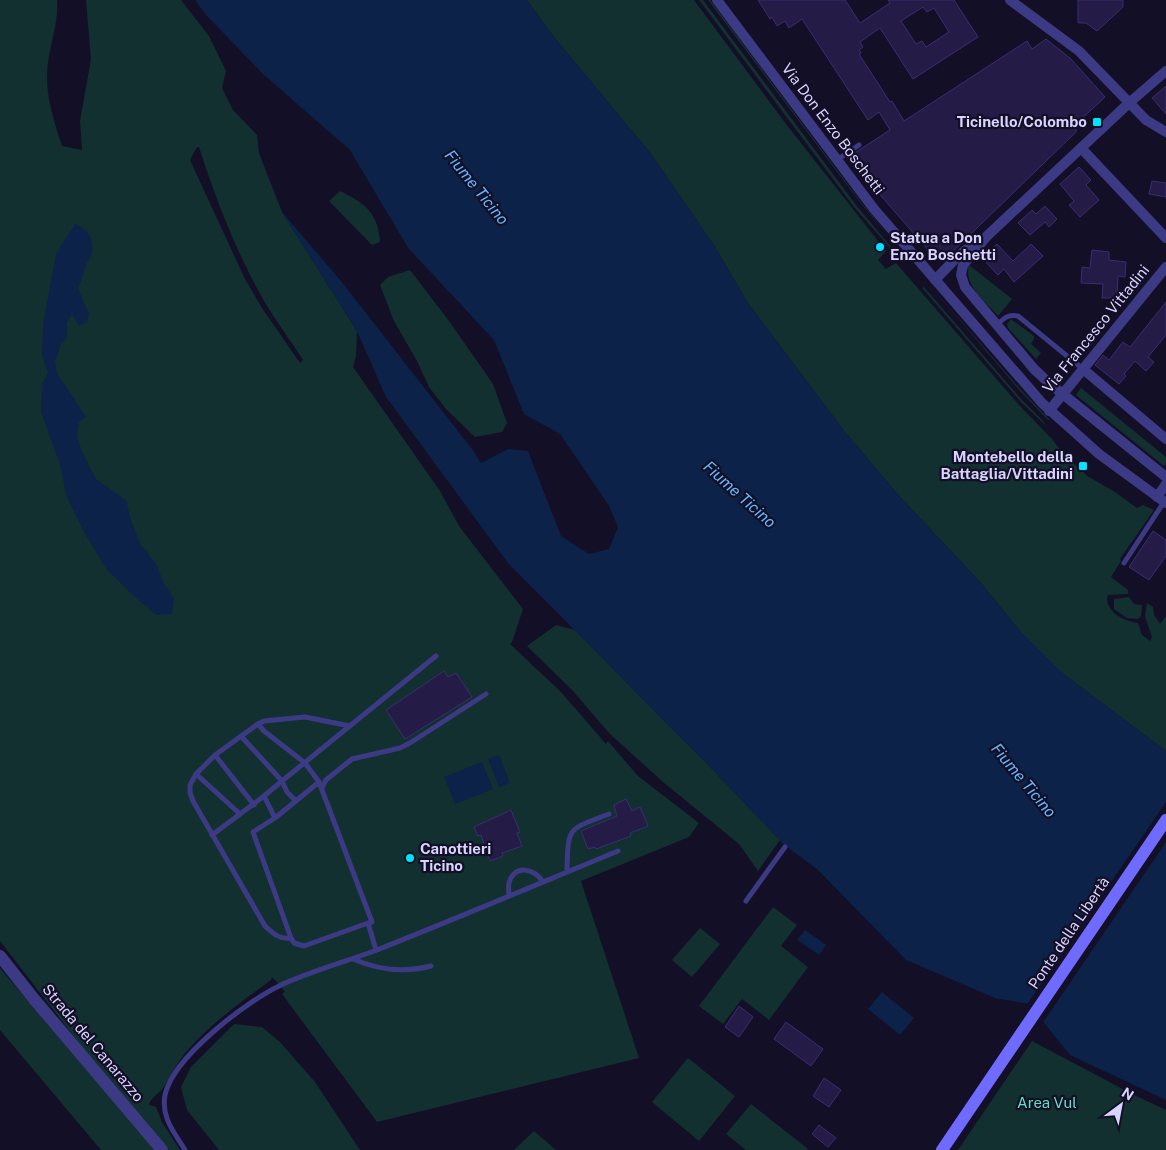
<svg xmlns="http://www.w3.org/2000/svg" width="1166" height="1150" viewBox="0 0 1166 1150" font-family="'Public Sans',sans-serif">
	<rect width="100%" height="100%" fill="#130f26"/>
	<g fill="#12302f" fill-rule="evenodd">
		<path d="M0,0h57c2,18 -6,43 -9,62 -4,30 5,56 14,84l20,4 -2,-29 11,-62 -5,-59h95l28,36 17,35 -4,17 11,22 24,25 2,18 23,59 75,119 -1,25 -3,11 87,124 19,35 64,83 -11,33 -2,2 51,48 45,52 2,-3 30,35 61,47 -10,14 -108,44 58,177 -262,64 -95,-128 3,-2 -6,-8 -7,-7 -1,3c-30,22 -61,44 -85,72 -9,11 -15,24 -23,36 -4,6 -13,10 -14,17l7,2 6,15 18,28h-11l-67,-77 -102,-132zM197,147h2c16,50 35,99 60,145 13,24 30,46 44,68l-3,3 -38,-55 -17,-29 -55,-119z"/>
		<path d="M527,0h167l92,124 100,127 -8,9 8,9 10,-6 124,143 32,33 14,18 23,20 26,15 22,16 6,-3 11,5 -34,49 1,2 -10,16 17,13v4l-20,1c-5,16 17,27 30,28l4,12 8,6 2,-4 -7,-20 2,-14 6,4 1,8 6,9 6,-8v135l-105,-79 -43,-43 -37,-46 -81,-86 -55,-65 -98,-130 -32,-55 -64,-93 -102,-123z"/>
		<path d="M699,0h4l153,205 35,42 -1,1 -36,-41z"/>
		<path d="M708,0h2l150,201 32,39 -33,-39z"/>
		<path d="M340,191c25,12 38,22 40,51l-8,3 -43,-44z"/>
		<path d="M969,265l43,34 -14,17c-12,-14 -35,-31 -29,-51z"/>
		<path d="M410,270l39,51 44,63 14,39 -5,9 -27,5 -29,-28 -17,-22 -12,-26 -23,-40 -14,-36 8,-8z"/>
		<path d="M927,282l95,109 28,29h-2l-27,-28z"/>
		<path d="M923,286l99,114 21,21 3,5 -25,-24 -98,-113z"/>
		<path d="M1011,319l23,17v3l-3,5 10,9 -5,6 -28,-31 -1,-4z"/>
		<path d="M1081,388l85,69v7l-2,2 -88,-71z"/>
		<path d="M1129,597l5,7 8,1 -1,11 -3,3 -11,-1 -13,-9v-10z"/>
		<path d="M556,625l19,5 142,144 63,66 -22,31 -19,-27 -76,-62 -54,-49 -36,-42 -46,-45z"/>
		<path d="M773,907l24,18 -16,21 27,21 -39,53 -27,-21 -19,25 -24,-18z"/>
		<path d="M700,928l20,16 -28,33 -20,-17z"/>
		<path d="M0,968l156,182h-55l-101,-120z"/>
		<path d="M234,1024l28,3 18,15 35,40 45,68h-141l-32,-40 -6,-23 10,-20z"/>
		<path d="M1032,1041l102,54 32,15v40h-208z"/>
		<path d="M688,1058l47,38 -36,45 -47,-39z"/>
		<path d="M751,1104l57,45 -1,1h-61l-20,-16z"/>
		<path d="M534,1131l22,19h-42z"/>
	</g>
	<g fill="#0c2248">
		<path d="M195,0h332l22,31 102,123 64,93 32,55 98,130 55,65 81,86 37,46 43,43 105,79v349l-96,-45 -41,-51 -34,-6 -89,-38 -89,-91 -34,-25 -66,-70 -209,-211 -122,-166 -29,-66 -75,-119 59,69 131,168 9,14 27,-14 20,2 33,85 28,18 20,-5 9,-22 -9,-21 -49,-72 -36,-20 -30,-74 -86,-92 -58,-98 -87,-76 -57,-59z"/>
		<path d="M75,224c12,4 19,14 17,27 0,5 -5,10 -6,15 -3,7 -4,15 -8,22l11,26 -2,8 -8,4 -7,-11 -5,8v15l-6,6 -6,17 2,12 29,44 -7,5 -2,14 5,16 14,27 30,21 5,20 9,23 16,21 8,19 10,15 -2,16 -16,1 -20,-17 -29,-28 -21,-34 -20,-41 -5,-28 -20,-55 1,-28 6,-11 -6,-18 1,-31 6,-32 7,-38z"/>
		<path d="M499,755l11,28 -11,4 -11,-28z"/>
		<path d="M482,762l11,27 -38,15 -11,-27z"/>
		<path d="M805,930l21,15 -7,10 -22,-15z"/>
		<path d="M882,992l32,26 -14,17 -32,-26z"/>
	</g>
	<path fill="#130f26" d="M1166,802v40l-124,182 -16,-18z"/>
	<g fill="#241b47" stroke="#3b2d73" fill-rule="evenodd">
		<path d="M758,0h87l15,23 30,-20 -2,-3h66l24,37 -65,42 -33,-51 -20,14 3,5 -4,3 2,3 -2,1 31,48 2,-1 12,20 123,-80 5,8 14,-10 25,20 34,38 -29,27v8l-131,127 -5,2 -3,-1 -62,-71 -21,-25 -4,-8 40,-26 -11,-18 -11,8 -66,-101 -13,9 -4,-7 -8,5 -5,-9 -2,2zM923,7l4,5 7,-4 15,24 -23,15 -4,-6 -6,3 -15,-23z"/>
		<path d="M1078,0h45v7l-26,24 -11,-8h-8z"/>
		<path d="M1166,86v28l-14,-16z"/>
		<path d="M1079,167l12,13 -5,5 13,15 -19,17 -11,-12 5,-4 -14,-17z"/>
		<path d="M1152,181l14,2v14l-17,-3z"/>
		<path d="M1045,206l12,13 -8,8 -4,-5 -15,13 -12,-12 14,-13 4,4z"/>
		<path d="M997,244l16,17 18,-17 12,12 -29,26 -10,-13 -6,6 -16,-17z"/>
		<path d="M1092,250l17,2v8l17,2 -1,15 -7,-1 -1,22h-15l1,-14 -22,-1 1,-16 8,1z"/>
		<path d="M1166,302v33l-18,22 6,5 -8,9 -11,-10 -11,13 2,2 -7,8 -24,-19 8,-10 6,5 14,-18 7,5z"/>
		<path d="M1153,531l13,9v16l-17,24 -20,-13z"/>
		<path d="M444,671l4,6 8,-4 16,24 -67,42 -19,-29z"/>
		<path d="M626,799l6,12 8,-4 8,19 -18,7 1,3 -35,13 -1,-2 -7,2 -7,-18 36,-15 -3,-11z"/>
		<path d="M511,810l9,22 -3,1 5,13 -20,7 1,3 -13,5 -9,-26 -3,1 -4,-9z"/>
		<path d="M739,1006l14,11 -14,20 -14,-10z"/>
		<path d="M786,1022l37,27 -12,17 -37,-27z"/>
		<path d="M824,1078l17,12 -12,17 -16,-11z"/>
		<path d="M819,1125l17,13 -8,9 -16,-13z"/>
	</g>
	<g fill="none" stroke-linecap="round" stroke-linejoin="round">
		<g stroke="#3d3a85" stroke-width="5">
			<path d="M837,160l22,-15"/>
			<path d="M997,325c7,-7 11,-11 21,-9l65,53"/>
			<path d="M1124,563l40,-61"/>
			<path d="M258,724l6,7 41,32 14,19"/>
			<path d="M241,736l41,45 -18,15 11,22"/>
			<path d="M215,755l39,50"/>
			<path d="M196,774l44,40"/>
			<path d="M322,788l4,-8 26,-21 48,-11 10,-5 76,-49"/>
			<path d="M296,801l-9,-9 -5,-11 154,-125"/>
			<path d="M212,835l52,-39"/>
			<path d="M567,872c1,-46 0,-42 42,-58"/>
			<path d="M509,896c0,-4 -1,-9 0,-13 5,-19 26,-15 34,-1"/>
			<path d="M746,901l39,-54"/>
			<path d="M368,923l-64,23 -10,-3 -3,-5 -38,-106 22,-14 44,-36 53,140 -4,1 8,27"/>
			<path d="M291,938c-12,2 -18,-5 -26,-12l-72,-125 -3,-8v-8l6,-11 19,-19 43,-31 6,-3 41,-4 45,9"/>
			<path d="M353,959c25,11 51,14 78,7"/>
			<path d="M185,1150c-11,-18 -24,-32 -20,-55 8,-38 82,-94 116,-110 30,-14 64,-23 96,-35 81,-32 161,-66 241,-99"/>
		</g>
		<g stroke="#3d3a85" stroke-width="10">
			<path d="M717,0l157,209 168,194 57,51 67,49"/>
			<path d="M1010,0l69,51 67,69 20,12"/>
			<path d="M1166,71l-37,32 -142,133 -24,29 -2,10 4,12 69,82 15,14 117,94"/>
			<path d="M1081,148l85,90"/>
			<path d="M935,280l24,-25 19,-14"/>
			<path d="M1083,369l83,70"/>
			<path d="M1049,411l117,-144"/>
			<path d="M1157,497l9,-13"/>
		</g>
		<path stroke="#3d3a85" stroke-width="12" d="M0,956l34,43 128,151"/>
		<path stroke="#6f6bff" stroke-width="12" d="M942,1150l224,-330"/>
	</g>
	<g fill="#00e5ff" stroke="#130f26" stroke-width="2">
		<rect x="1092" y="117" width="10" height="10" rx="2.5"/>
		<circle cx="880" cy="247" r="5"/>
		<rect x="1078" y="461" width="10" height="10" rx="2.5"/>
		<circle cx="410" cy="858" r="5"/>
	</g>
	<g text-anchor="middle" stroke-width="4.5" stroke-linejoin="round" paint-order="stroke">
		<g font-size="15" font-weight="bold" fill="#d9d4ff" stroke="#130f26" text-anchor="end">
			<text x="1087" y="127">Ticinello/Colombo</text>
			<text x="890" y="243" text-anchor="start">Statua a Don<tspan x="890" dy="17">Enzo Boschetti</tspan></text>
			<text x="1073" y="462">Montebello della<tspan x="1073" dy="17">Battaglia/Vittadini</tspan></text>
			<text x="420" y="854" text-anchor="start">Canottieri<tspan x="420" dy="17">Ticino</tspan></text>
		</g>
		<g font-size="15" fill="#d9d4ff" stroke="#130f26">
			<text transform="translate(833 129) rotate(53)" y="5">Via Don Enzo Boschetti</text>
			<text transform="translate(1096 329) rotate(-51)" y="5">Via Francesco Vittadini</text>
			<text transform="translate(1069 933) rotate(-56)" y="5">Ponte della Libertà</text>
			<text transform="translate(93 1043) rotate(50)" y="5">Strada del Canarazzo</text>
		</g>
		<g font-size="15" fill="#5fe0c0" stroke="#130f26">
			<text x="1047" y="1108">Area Vul</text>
		</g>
		<g font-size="16" font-style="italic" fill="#62b6ff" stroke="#130f26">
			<text transform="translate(477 187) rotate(51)" y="6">Fiume Ticino</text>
			<text transform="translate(740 494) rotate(42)" y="6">Fiume Ticino</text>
			<text transform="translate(1024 780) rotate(50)" y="6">Fiume Ticino</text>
		</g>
	</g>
	<g transform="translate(1121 1105) rotate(32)" stroke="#130f26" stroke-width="4" paint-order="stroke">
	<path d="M0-4L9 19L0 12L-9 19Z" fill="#d9d4ff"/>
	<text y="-8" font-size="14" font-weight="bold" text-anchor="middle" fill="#d9d4ff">N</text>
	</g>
</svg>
